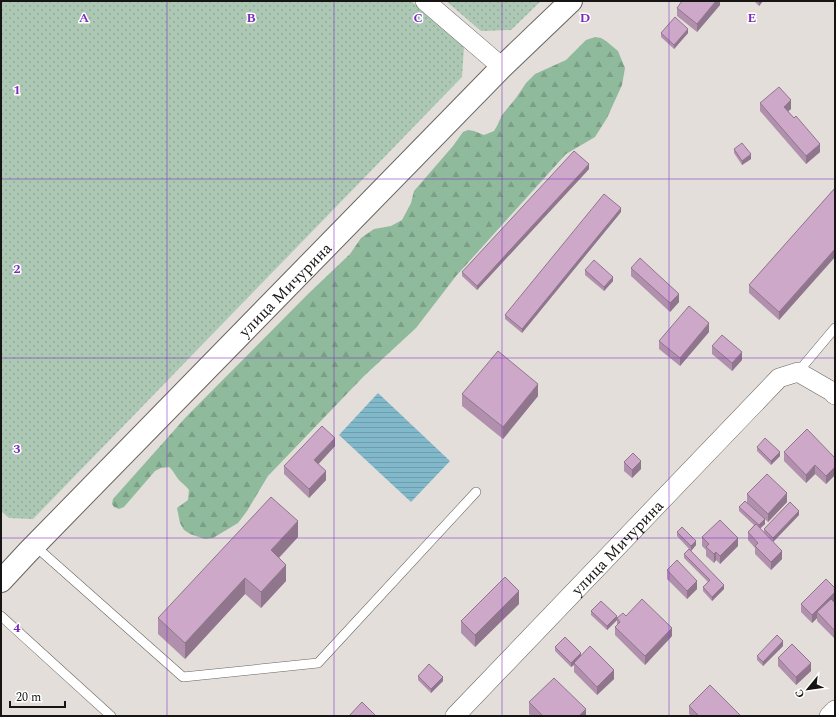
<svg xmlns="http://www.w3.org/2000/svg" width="836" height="717" viewBox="0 0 836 717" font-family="Spectral,serif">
	<defs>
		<pattern id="grass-dots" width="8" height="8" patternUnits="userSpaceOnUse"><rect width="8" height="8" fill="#acc8b4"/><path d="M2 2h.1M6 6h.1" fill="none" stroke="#93ab9a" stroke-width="1.8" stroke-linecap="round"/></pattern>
		<pattern id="forest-firs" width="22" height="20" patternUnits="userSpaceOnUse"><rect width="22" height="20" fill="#90ba9c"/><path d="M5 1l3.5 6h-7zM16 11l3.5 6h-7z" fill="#7b9f86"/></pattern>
		<pattern id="water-rules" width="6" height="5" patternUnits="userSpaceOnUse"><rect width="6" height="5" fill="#81b8ca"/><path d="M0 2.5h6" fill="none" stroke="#6f9dad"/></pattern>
	</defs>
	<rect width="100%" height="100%" fill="#e3deda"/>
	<g fill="url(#grass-dots)">
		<path d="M1,1h410l53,45 -2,31 -429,442 -24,-1 -8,-7z"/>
		<path d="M446,1h95l-30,29 -30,1z"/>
	</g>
	<path fill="url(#forest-firs)" d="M595,37l6,1 5,3 12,10 7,17 -3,17 -15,33 -12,19 -29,17 -110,122 -40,52 -52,48 -96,100 -21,35 -9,12 -25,15 -8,1 -15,-5 -6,-4 -4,-7 -3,-15 11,-8 1,-10c-3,-4 -6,-6 -9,-9 -5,-5 -6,-10 -11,-14l-8,1 -6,3 -31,36 -5,2 -5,-2 -2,-3 1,-5 73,-82 122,-123 42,-40 11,-16 13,-9 17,-3 11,-6 9,-17 3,-12 39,-45 10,-14 5,-2 6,1 10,4 10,-4 3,-5 5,-11 14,-17 10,-15 9,-9 31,-14 20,-20z"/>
	<path fill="url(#water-rules)" d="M378,393l72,68 -39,41 -72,-67z"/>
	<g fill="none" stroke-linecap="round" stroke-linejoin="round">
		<defs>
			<g id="lane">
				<path d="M798,372l37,-44"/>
				<path d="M34,545l149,132 135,-14 158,-171"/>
				<path d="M1,616l110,100"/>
			</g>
			<g id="street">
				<path d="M425,1l77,66"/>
				<path id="s1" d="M455,716l324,-338 19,-6 33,19 4,4"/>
				<path d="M829,716l6,-6"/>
			</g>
			<g id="secondary">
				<path id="s2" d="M1,581l27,-29 474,-485 69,-66"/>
			</g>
		</defs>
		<use href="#lane" stroke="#696560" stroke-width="10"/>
		<use href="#street" stroke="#696560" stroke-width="20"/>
		<use href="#secondary" stroke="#696560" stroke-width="24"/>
		<use href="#lane" stroke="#fff" stroke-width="9"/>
		<use href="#street" stroke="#fff" stroke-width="19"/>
		<use href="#secondary" stroke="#fff" stroke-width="22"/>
	</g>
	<g fill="#b090ad">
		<path d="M720,1v4l-23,27 -20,-16v-8z"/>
		<path d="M754,1h9l-4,5z"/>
		<path d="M661,33h27l-14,16 -13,-12z"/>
		<path d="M760,103l31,6 -3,2 32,41 -14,12 -46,-53z"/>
		<path d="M734,149l17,10 -9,6 -8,-12z"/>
		<path d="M589,169l-112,121 -15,-14v-4z"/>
		<path d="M835,188v69l-56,63 -30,-27v-8z"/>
		<path d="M621,212l-99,121 -17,-14v-4z"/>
		<path d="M631,268l48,34 -9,10 -39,-36z"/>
		<path d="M585,270l28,11 -9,10 -19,-16z"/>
		<path d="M709,332l-29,34 -21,-17v-8z"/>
		<path d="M712,346l30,14 -10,11 -20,-17z"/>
		<path d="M462,394l76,2 -35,43 -41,-33z"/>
		<path d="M335,446l-17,18 8,16 -17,18 -25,-24v-8z"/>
		<path d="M757,447l23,9 -9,9 -14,-14z"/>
		<path d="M784,452l51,6v17l-9,9 -11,-10 -9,9 -22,-22z"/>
		<path d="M624,462l17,7 -9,9 -8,-7z"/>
		<path d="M747,494l40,8 -19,20 -21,-19z"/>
		<path d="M739,507l26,17 -5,5 4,4v-4l35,-14 -26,27 9,17 -11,11 -16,-16v-6l-7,-8v-8l6,-7 -15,-14z"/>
		<path d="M677,532l19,13 -5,6 -14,-15z"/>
		<path d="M298,537l-19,21 7,23 -25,27 -16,-14 -60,65 -27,-25v-16z"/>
		<path d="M702,537l36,9 -18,18 -4,-4 -2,3 -8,-7v-6l-4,-4z"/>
		<path d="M684,554l40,35 -12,12 -9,-10v-4l5,-5 -24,-24z"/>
		<path d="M667,570l30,19 -10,10 -20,-20z"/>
		<path d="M835,588v12l-2,1 2,2v36l-18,-18v-3l-5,5 -11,-11v-8z"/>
		<path d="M519,604l-44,43 -14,-14v-12z"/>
		<path d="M591,611l26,9 -10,10 -16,-15z"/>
		<path d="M626,616l46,20 -27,29 -30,-30v-8l2,-2v-7z"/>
		<path d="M783,646l-20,20 -6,-6v-4z"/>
		<path d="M555,647l26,9 33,23 -17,16 -23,-23v-7l-3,2 -16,-16z"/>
		<path d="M778,658l33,13 -15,14 -18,-19z"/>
		<path d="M418,676l25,5 -12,12 -13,-13z"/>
		<path d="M529,702l57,14h-55l-2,-2z"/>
		<path d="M689,706l52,10h-50l-2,-2z"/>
	</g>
	<g fill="#90768d">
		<path d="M716,1h4v4l-23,27v-8z"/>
		<path d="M759,1h4l-4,5z"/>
		<path d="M688,29v4l-14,16v-4z"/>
		<path d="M791,100v9l-7,6v-8z"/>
		<path d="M820,144v8l-14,12v-8z"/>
		<path d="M751,154v5l-9,6v-4z"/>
		<path d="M589,164v5l-112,121v-4z"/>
		<path d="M621,208v4l-99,121v-4z"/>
		<path d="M835,249v8l-56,63v-8z"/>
		<path d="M613,277v4l-9,10v-4z"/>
		<path d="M679,294v8l-9,10v-9z"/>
		<path d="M709,323v9l-29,34v-8z"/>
		<path d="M742,352v8l-10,11v-8z"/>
		<path d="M538,384v12l-35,43v-12z"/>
		<path d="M335,438v8l-21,23v-9z"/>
		<path d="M780,452v4l-9,9v-4z"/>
		<path d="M641,461v8l-9,9v-8z"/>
		<path d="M815,465v9l-9,9v-8z"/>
		<path d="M835,467v8l-9,9v-8z"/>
		<path d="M326,471v9l-17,18v-9z"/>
		<path d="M787,493v9l-19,20v-8z"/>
		<path d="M799,511v4l-26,27v-4z"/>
		<path d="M765,519v5l-6,5v-4z"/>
		<path d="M298,521v16l-27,29v-16z"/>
		<path d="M738,538v8l-18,18v-8z"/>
		<path d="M696,541v4l-5,6v-5z"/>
		<path d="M782,551v8l-11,11v-8z"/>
		<path d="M716,552v8l-2,3v-9z"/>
		<path d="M286,565v16l-25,27v-16z"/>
		<path d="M245,578v16l-60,65v-16z"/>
		<path d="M697,581v8l-10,10v-8z"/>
		<path d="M724,585v4l-12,12v-4z"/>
		<path d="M519,591v13l-44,43v-12z"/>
		<path d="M835,592v8l-15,15 -3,-3v6l-5,5v-8z"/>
		<path d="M617,616v4l-10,10v-4z"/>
		<path d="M672,628v8l-27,29v-9z"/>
		<path d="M783,641v5l-20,20v-4z"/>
		<path d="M581,653v4l-7,6v2l-3,2v-4z"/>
		<path d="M811,663v8l-15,14v-8z"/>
		<path d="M614,670v9l-17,16v-8z"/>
		<path d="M443,677v4l-12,12v-4z"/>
		<path d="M586,709v7h-7z"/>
	</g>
	<g fill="#cda8c9" stroke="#90768d">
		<path d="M682,1h34l-19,23 -20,-16z"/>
		<path d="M675,17l13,12 -14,16 -13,-12z"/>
		<path d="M779,87l12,13 -7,7 10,11 2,-2 24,28 -14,12 -46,-53z"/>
		<path d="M742,143l9,11 -9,7 -8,-12z"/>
		<path d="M574,151l15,13 -112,122 -15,-14z"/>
		<path d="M835,188v61l-56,63 -30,-27z"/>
		<path d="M604,194l17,14 -99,121 -17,-14z"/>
		<path d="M640,258l39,36 -9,9 -39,-35z"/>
		<path d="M594,260l19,17 -9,10 -19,-17z"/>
		<path d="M689,306l20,17 -29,35 -21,-17z"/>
		<path d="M722,335l20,17 -10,11 -20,-17z"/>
		<path d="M498,351l40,33 -35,43 -41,-33z"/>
		<path d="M322,426l13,12 -21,22 12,11 -17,18 -25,-23z"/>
		<path d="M807,429l28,29v9l-9,9 -11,-11 -9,10 -22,-23z"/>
		<path d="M765,438l15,14 -9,9 -14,-14z"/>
		<path d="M633,453l8,8 -9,9 -8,-8z"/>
		<path d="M767,474l20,19 -19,21 -21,-20z"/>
		<path d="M271,497l27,24 -27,29 15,15 -25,27 -16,-14 -60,65 -27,-25z"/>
		<path d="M745,501l20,18 -6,6 -20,-18z"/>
		<path d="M790,502l9,9 -26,27 -9,-9z"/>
		<path d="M720,520l18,18 -18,18 -4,-4 -2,2 -8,-7 3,-3 -7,-7z"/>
		<path d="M756,524l26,27 -11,11 -16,-16 3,-3 -10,-11z"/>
		<path d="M682,527l14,14 -5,5 -14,-14z"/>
		<path d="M689,549l35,36 -12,12 -9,-10 7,-7 -26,-26z"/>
		<path d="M677,560l20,21 -10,10 -20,-21z"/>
		<path d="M505,577l14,14 -44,44 -14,-14z"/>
		<path d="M826,579l9,9v4l-23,23 -11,-11z"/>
		<path d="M642,599l30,29 -27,28 -30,-29 5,-5 -3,-4 6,-5 3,3z"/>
		<path d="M831,599l4,4v28l-18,-19z"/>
		<path d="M601,601l16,15 -10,10 -16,-15z"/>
		<path d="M777,635l6,6 -20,21 -6,-6z"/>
		<path d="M565,637l16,16 -10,10 -16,-16z"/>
		<path d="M792,644l19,19 -15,14 -18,-19z"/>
		<path d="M590,646l24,24 -17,17 -23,-24z"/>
		<path d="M429,664l14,13 -12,12 -13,-13z"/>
		<path d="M554,678l32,31 -7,7h-36l-14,-14z"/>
		<path d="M710,685l31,31h-42l-10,-10z"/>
		<path d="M362,702l14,14h-27z"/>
	</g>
	<path fill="none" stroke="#7b2cbf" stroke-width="1" stroke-opacity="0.55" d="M167,1v715M334,1v715M502,1v715M669,1v715M1,179h834M1,358h834M1,538h834"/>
	<g text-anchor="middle" stroke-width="3" stroke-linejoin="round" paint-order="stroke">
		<g font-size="16" fill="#161513" stroke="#fff">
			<text dy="6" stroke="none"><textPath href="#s2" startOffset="407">улица Мичурина</textPath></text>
			<text dy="6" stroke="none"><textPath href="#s1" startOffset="234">улица Мичурина</textPath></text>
		</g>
	</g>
	<g font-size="13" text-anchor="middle" font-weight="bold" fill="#7b2cbf" stroke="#fff" stroke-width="3" stroke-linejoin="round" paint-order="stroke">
		<text x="84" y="22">A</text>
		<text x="251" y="22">B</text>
		<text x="418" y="22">C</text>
		<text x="585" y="22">D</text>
		<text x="752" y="22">E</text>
		<text x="17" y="94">1</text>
		<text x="17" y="273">2</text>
		<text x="17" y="453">3</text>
		<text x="17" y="632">4</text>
	</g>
	<rect width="836" height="717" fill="none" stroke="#161513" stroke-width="4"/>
	<g transform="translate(808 689) rotate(241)" stroke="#ffffff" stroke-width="3" paint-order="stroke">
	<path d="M0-3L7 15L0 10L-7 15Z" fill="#161513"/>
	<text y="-6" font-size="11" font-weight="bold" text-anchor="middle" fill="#161513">С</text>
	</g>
	<path d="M10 701v6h55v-6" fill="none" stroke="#161513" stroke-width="2"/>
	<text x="16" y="701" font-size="12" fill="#161513" stroke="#ffffff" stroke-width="3" paint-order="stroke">20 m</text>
</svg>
